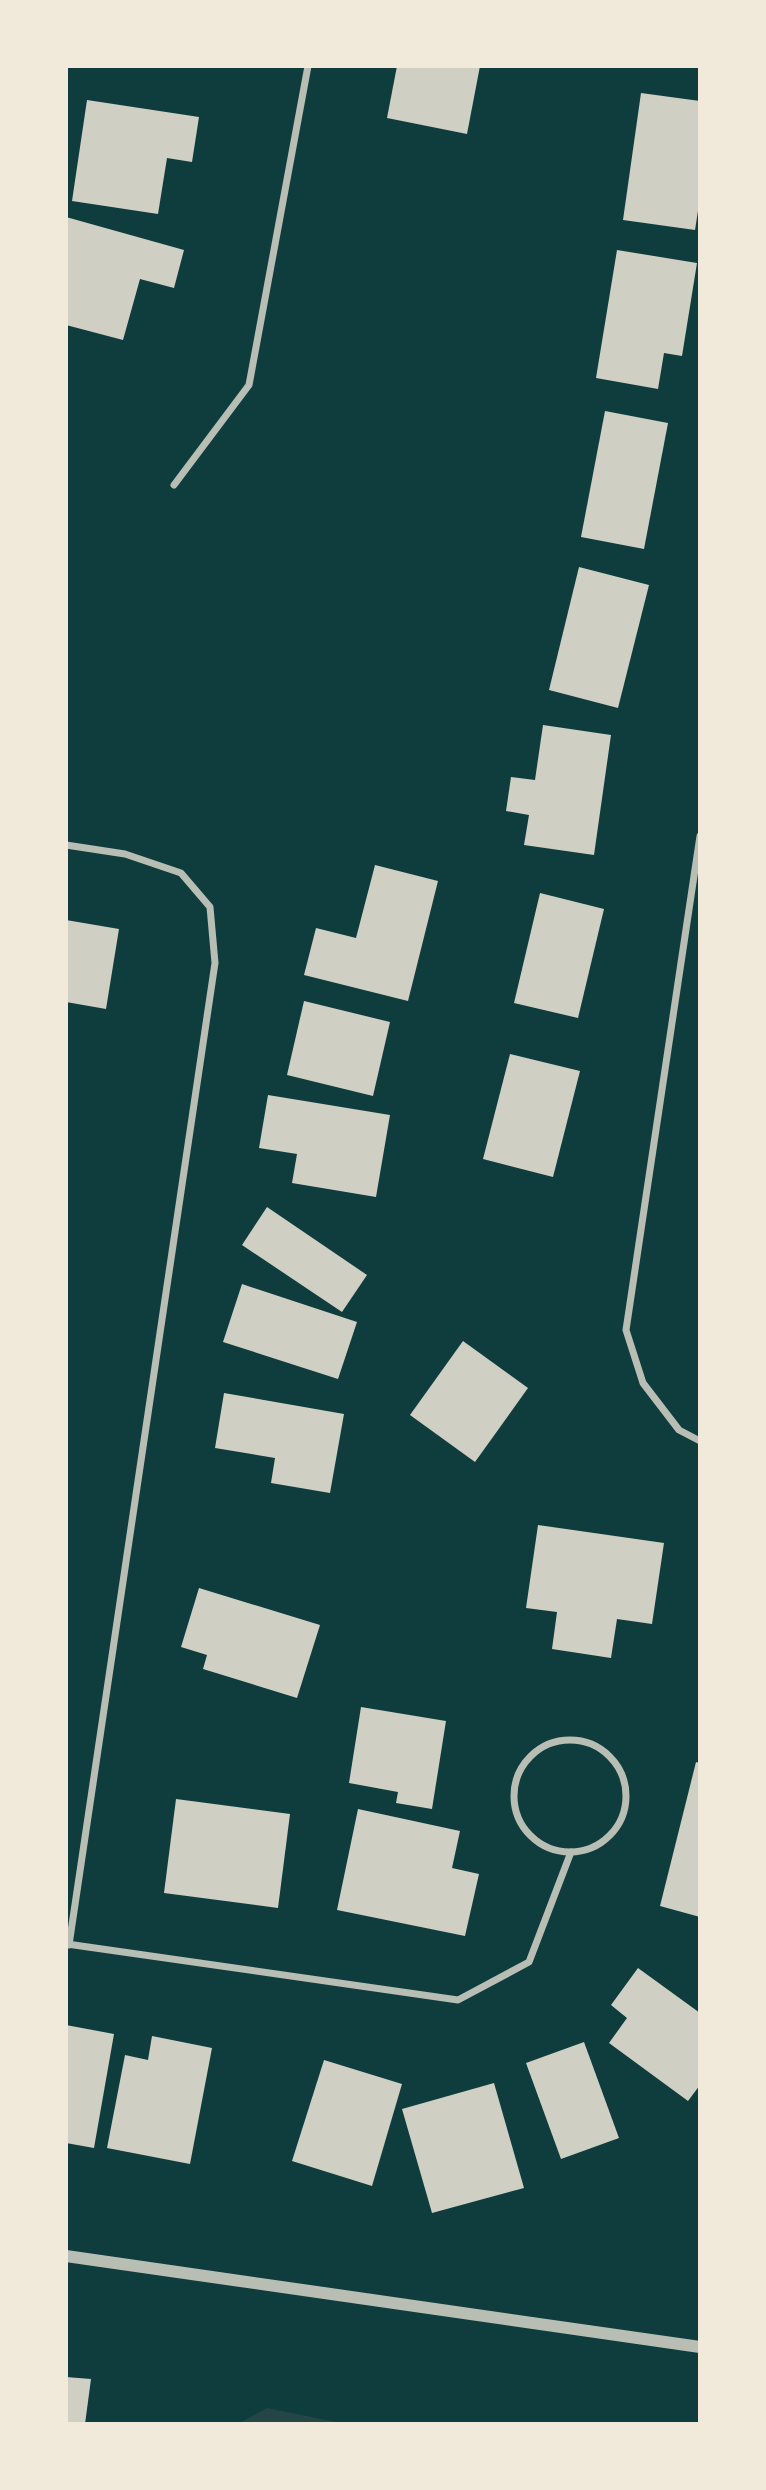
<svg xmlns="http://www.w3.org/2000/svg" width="766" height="2490" viewBox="0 0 766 2490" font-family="Helvetica,sans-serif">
	<rect width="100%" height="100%" fill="#0f3d3e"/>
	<path fill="#244646" d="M267,2408l74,15h-101z"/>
	<g fill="#cfcfc3">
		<path d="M397,66h83l-13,68 -80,-16z"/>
		<path d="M641,93l59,8v97l-5,32 -72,-10z"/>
		<path d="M87,100l112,17 -7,45 -25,-4 -9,56 -86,-13z"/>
		<path d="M66,217l118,33 -10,38 -34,-9 -17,61 -57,-15z"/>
		<path d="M617,250l80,13 -15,93 -18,-3 -6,36 -62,-11z"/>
		<path d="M605,411l63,12 -24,126 -63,-12z"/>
		<path d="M579,567l70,18 -31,123 -69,-18z"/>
		<path d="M543,725l68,10 -17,120 -70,-10 5,-30 -23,-4 5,-34 24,3z"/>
		<path d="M375,865l63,16 -30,120 -104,-26 12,-47 40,10z"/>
		<path d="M540,893l64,16 -26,109 -64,-15z"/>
		<path d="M66,920l53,9 -13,80 -40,-7z"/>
		<path d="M304,1001l86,21 -17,74 -86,-21z"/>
		<path d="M510,1054l70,17 -27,106 -70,-18z"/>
		<path d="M268,1095l122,20 -14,82 -84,-14 5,-29 -38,-6z"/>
		<path d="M267,1207l100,68 -25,37 -100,-67z"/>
		<path d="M242,1284l115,38 -19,57 -115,-37z"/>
		<path d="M463,1341l65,47 -53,74 -65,-47z"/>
		<path d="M224,1393l120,21 -14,79 -59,-10 4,-25 -60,-10z"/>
		<path d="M538,1525l126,18 -12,81 -35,-5 -6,39 -59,-9 5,-37 -31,-4z"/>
		<path d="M199,1588l121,37 -23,73 -94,-29 4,-14 -26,-8z"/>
		<path d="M361,1707l85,14 -14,88 -36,-6 2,-11 -49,-9z"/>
		<path d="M696,1762l4,1v154l-40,-11z"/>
		<path d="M176,1799l114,15 -12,94 -114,-15z"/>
		<path d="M358,1809l102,22 -8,37 27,6 -14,62 -128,-26z"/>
		<path d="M638,1968l62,45v72l-12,16 -79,-58 18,-25 -16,-13z"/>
		<path d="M66,2025l48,9 -20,114 -28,-5z"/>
		<path d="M152,2036l60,12 -22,116 -83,-16 18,-93 23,5z"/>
		<path d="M584,2042l35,96 -58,21 -35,-96z"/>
		<path d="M324,2060l78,24 -30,102 -80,-25z"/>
		<path d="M494,2083l30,105 -92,25 -30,-104z"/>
		<path d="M66,2377l25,2 -6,45h-19z"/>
	</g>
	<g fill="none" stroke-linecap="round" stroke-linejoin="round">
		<g stroke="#b8beb3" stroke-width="7">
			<path d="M174,485l75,-100 59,-319"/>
			<path d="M700,836l-74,494 17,53 36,47 21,11"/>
			<path d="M66,845l59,9 56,19 29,34 5,56 -146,982"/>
			<circle cx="570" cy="1796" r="56"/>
			<path d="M67,1944l391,56 71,-38 42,-110"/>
		</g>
		<path stroke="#b8beb3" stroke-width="12" d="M66,2256l634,91"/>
	</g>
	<rect width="766" height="2490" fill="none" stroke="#f1e9da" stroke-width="136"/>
</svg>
